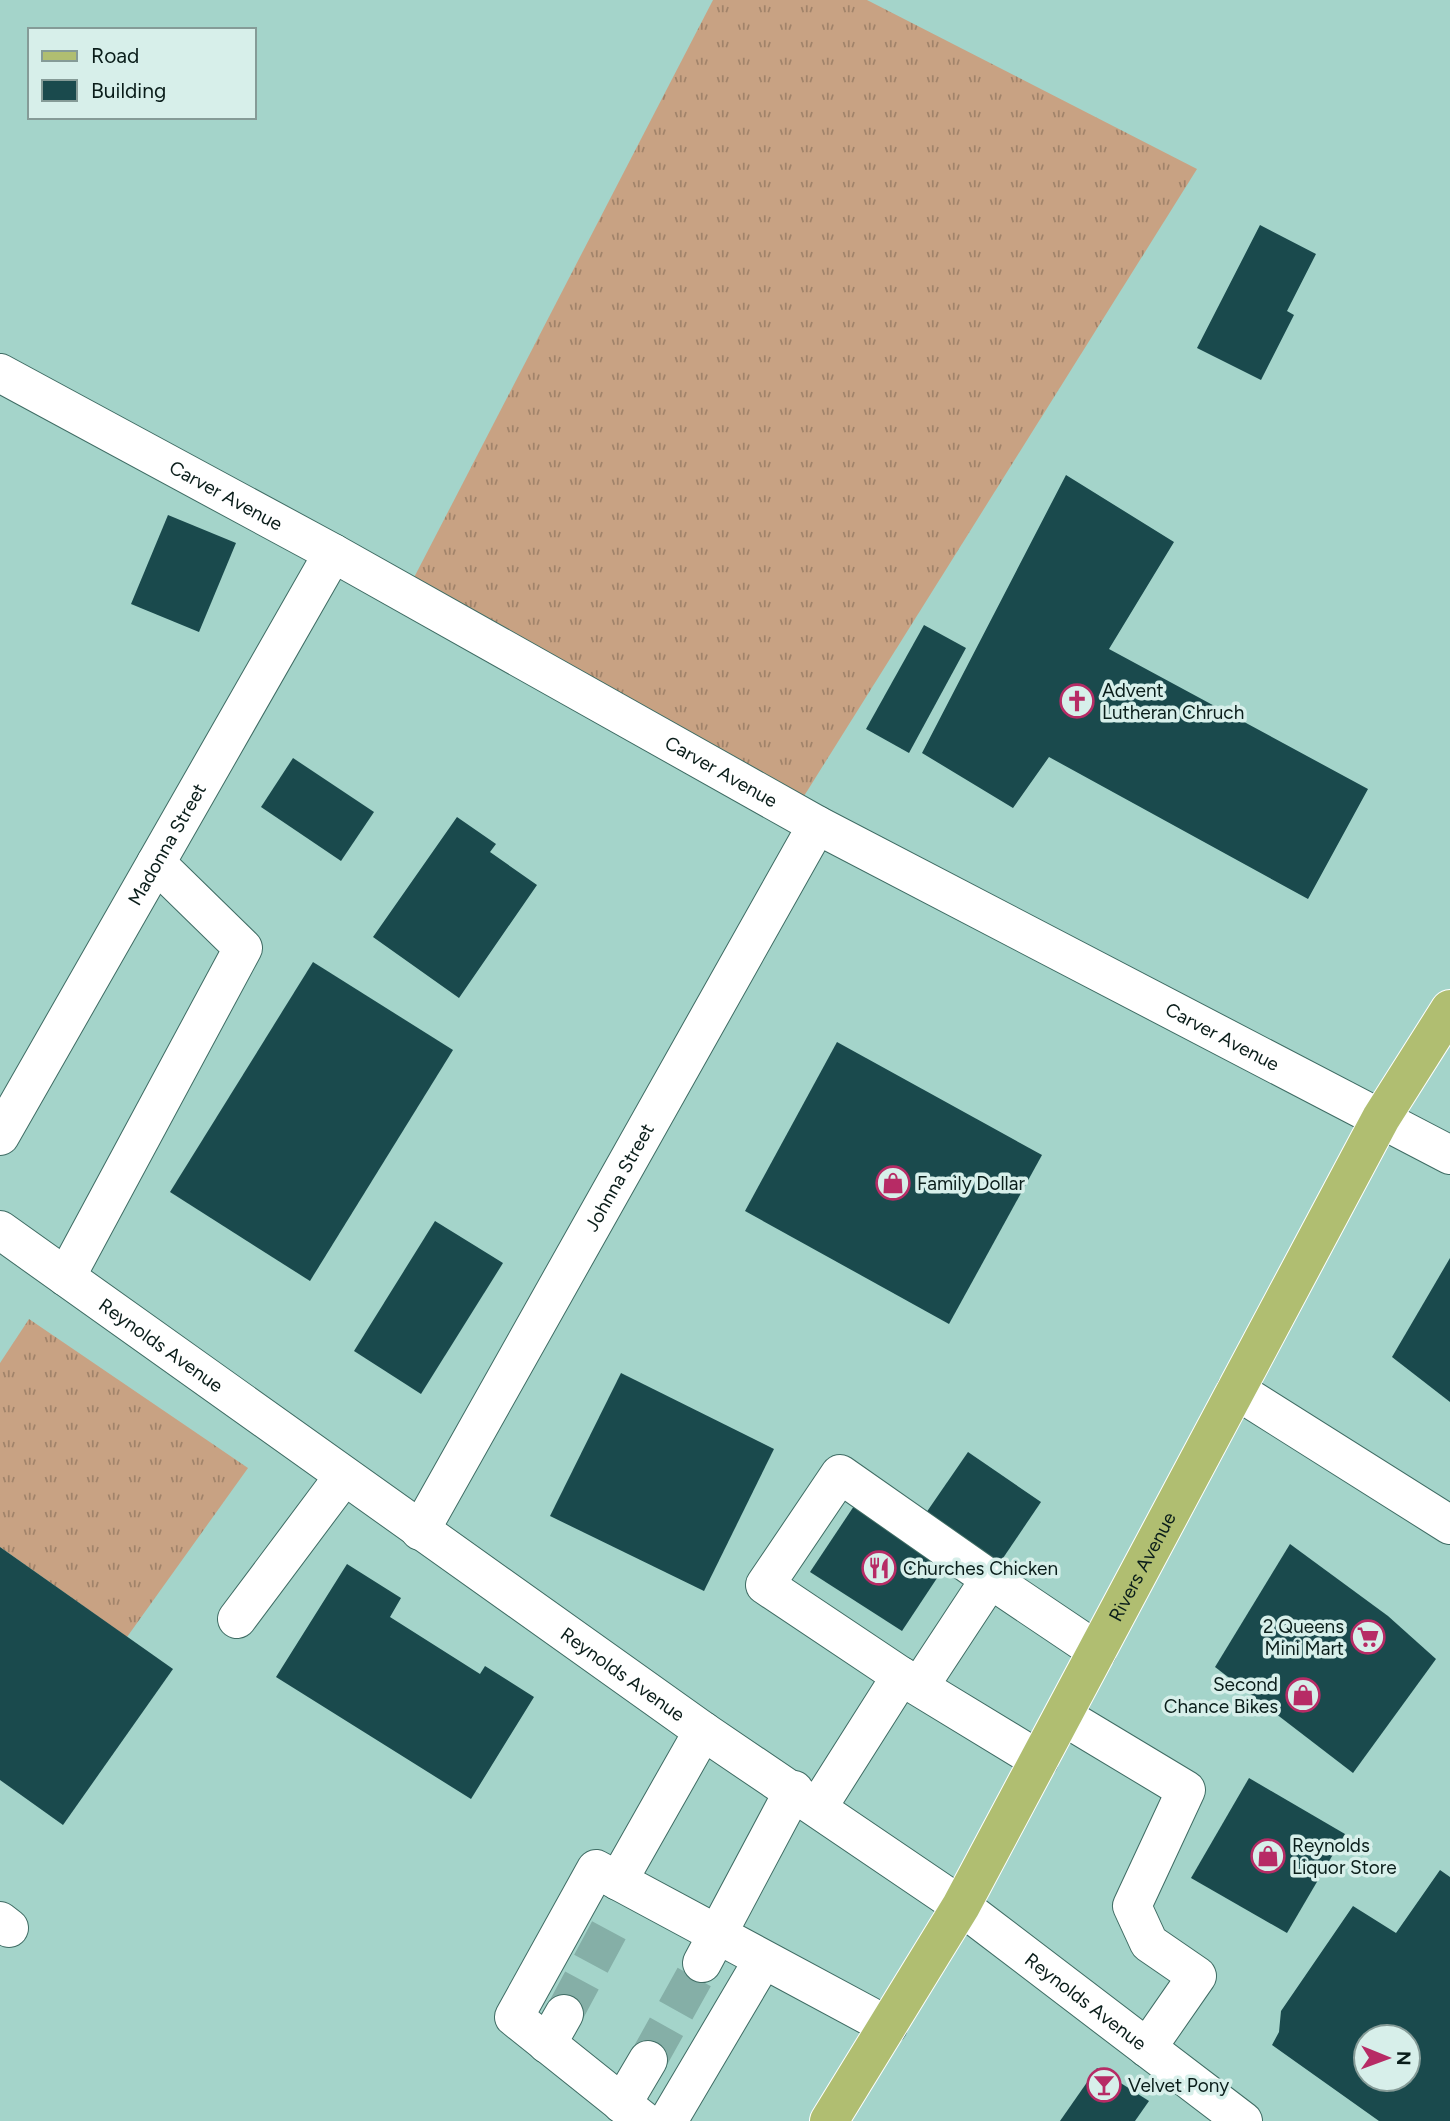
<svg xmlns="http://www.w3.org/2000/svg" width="1450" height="2121" viewBox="0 0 1450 2121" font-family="Figtree,sans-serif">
	<defs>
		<pattern id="grass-tufts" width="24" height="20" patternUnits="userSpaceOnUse" patternTransform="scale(1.75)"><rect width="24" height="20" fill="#c8a283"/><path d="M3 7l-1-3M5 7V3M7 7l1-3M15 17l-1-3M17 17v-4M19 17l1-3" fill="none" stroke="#a1836a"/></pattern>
	</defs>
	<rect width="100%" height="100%" fill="#a4d4ca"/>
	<g fill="url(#grass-tufts)">
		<path d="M713,0h154l330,169 -403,643 -388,-219z"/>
		<path d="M29,1319l219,149 -121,169 -127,-90v-184z"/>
	</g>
	<g fill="#1a4a4d" fill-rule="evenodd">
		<path d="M1260,225l56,29 -29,57 7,4 -33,65 -64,-32z"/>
		<path d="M1066,475l108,67 -65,107 259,140 -60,110 -259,-142 -36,51 -91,-55z"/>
		<path d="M168,515l68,28 -37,89 -68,-28z"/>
		<path d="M924,625l42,23 -57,105 -43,-24z"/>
		<path d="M293,758l81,54 -33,49 -80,-54z"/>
		<path d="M457,817l39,27 -6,8 47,33 -78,113 -86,-61z"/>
		<path d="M313,962l140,88 -143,231 -140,-89z"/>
		<path d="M837,1042l205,113 -93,169 -204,-113z"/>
		<path d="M435,1221l68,42 -82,131 -67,-43z"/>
		<path d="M1450,1258v144l-58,-45z"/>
		<path d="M621,1373l153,76 -70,142 -154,-75z"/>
		<path d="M968,1452l73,50 -42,62 -73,-51z"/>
		<path d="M856,1503l91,60 -45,68 -92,-59z"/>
		<path d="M1290,1544l98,72 48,43 -83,114 -138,-106z"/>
		<path d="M0,1547l173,122 -110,156 -63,-45z"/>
		<path d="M347,1564l54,34 -11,19 90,57 5,-8 49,31 -63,102 -195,-122z"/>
		<path d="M1249,1778l96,56 -58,99 -96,-55z"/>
		<path d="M1440,1870l10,7v244h-71l-107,-76 7,-13 2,-21 72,-105 43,27zM1366,2037h42v42h-42z"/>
		<path d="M1097,2068l52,33 -14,20h-75z"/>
	</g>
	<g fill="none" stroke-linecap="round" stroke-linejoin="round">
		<g stroke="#85afa7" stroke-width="38" stroke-dasharray="38 19" stroke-linecap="butt">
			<path d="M564,2014l53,-99"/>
			<path d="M648,2060l54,-97"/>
		</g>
		<defs>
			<g id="minor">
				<path id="s1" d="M0,373l333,180 484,272 633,330"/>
				<path id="s2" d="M0,1136l333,-583"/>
				<path id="s3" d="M0,1230l703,501 258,175 282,215"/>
				<path d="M66,1277l177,-329 -87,-85"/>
				<path d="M1236,1390l214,135"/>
				<path id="s4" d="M420,1531l397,-706"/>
				<path d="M990,1579l107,72"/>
				<path d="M237,1619l107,-143"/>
				<path d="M919,1687l71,-108 -150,-105 -75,111 136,91 18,11 120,73"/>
				<path d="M1063,1716l123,74 -54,116 17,37 48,33 -50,72"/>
				<path d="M818,1807l83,-131"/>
				<path d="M618,1881l85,-150"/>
				<path d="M0,1921l9,7"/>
				<path d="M702,1963l92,-173"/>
				<path d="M547,2044l17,-30"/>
				<path d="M622,2104l26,-44"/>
				<path d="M644,2121l-130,-104 82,-148 292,157"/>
				<path d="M668,2121l95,-161"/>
			</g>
			<g id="major">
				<path id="s5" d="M829,2121l132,-215 420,-788 69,-109"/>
			</g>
		</defs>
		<use href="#minor" stroke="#3f6c64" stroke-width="40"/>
		<use href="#major" stroke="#fff" stroke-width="40"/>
		<use href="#minor" stroke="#fff" stroke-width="38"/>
		<use href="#major" stroke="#b0be71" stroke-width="38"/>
	</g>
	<defs>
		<symbol id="church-ring" viewBox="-11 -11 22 22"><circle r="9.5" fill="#d7efea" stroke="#b72b65" stroke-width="1.5"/><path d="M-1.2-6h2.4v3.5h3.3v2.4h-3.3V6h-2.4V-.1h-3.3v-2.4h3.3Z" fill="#b72b65"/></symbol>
		<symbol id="shop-ring" viewBox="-11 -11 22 22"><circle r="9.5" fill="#d7efea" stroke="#b72b65" stroke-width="1.5"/><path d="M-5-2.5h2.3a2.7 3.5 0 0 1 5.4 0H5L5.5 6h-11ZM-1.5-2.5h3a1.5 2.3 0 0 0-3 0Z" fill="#b72b65"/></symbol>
		<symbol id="restaurant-ring" viewBox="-11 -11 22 22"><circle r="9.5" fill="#d7efea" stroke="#b72b65" stroke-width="1.5"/><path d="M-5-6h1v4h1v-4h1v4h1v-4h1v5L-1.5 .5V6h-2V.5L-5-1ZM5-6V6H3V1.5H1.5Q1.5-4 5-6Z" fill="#b72b65"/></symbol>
		<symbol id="supermarket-ring" viewBox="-11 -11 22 22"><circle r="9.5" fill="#d7efea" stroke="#b72b65" stroke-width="1.5"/><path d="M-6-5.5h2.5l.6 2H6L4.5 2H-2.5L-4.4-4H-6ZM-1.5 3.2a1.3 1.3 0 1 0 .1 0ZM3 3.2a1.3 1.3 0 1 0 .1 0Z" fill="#b72b65"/></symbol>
		<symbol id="bar-ring" viewBox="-11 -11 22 22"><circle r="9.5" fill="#d7efea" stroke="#b72b65" stroke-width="1.5"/><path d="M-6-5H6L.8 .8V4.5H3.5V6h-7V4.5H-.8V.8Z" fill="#b72b65"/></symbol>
	</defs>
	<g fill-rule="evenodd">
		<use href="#church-ring" x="1058" y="682" width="38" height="38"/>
		<use href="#shop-ring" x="874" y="1164" width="38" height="38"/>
		<use href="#restaurant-ring" x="860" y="1549" width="38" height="38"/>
		<use href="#supermarket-ring" x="1349" y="1618" width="38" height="38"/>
		<use href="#shop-ring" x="1284" y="1676" width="38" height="38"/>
		<use href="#shop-ring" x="1249" y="1837" width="38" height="38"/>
		<use href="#bar-ring" x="1085" y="2066" width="38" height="38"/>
	</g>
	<g text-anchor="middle" stroke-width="7" stroke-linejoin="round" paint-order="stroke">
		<g font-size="19" fill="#0a1d1a" stroke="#d7efea">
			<text dy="7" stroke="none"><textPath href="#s1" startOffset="257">Carver Avenue</textPath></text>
			<text dy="7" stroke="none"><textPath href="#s1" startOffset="824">Carver Avenue</textPath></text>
			<text dy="7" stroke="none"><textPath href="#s2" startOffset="336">Madonna Street</textPath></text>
			<text dy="7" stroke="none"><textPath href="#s1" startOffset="1391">Carver Avenue</textPath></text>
			<text dy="7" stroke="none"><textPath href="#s4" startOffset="406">Johnna Street</textPath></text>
			<text dy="7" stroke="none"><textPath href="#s3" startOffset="198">Reynolds Avenue</textPath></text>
			<text dy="7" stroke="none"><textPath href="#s5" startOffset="637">Rivers Avenue</textPath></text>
			<text dy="7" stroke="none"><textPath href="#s3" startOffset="765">Reynolds Avenue</textPath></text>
			<text dy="7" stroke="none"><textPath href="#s3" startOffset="1332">Reynolds Avenue</textPath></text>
		</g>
		<g font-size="19" fill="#0a1d1a" stroke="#d7efea" text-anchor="start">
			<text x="1102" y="697">Advent<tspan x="1102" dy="22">Lutheran Chruch</tspan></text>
			<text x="917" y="1190">Family Dollar</text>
			<text x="903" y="1575">Churches Chicken</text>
			<text x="1344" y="1633" text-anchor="end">2 Queens<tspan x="1344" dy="22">Mini Mart</tspan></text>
			<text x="1278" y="1691" text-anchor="end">Second<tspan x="1278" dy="22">Chance Bikes</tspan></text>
			<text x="1292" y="1852">Reynolds<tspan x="1292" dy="22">Liquor Store</tspan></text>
			<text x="1128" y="2092">Velvet Pony</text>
		</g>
	</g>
	<rect x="28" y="28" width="228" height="91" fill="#d7efea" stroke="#859b97" stroke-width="2"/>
	<rect x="42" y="51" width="35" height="10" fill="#b0be71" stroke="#859b97" stroke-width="2"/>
	<text x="91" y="63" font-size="21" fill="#0a1d1a">Road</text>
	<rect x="42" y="80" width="35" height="21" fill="#1a4a4d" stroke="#859b97" stroke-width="2"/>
	<text x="91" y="98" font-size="21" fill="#0a1d1a">Building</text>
	<g transform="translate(1387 2058) rotate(91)"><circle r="33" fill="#d7efea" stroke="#859b97" stroke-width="2"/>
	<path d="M0-5L12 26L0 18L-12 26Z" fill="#b72b65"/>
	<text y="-10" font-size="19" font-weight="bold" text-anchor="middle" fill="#0a1d1a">N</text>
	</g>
</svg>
